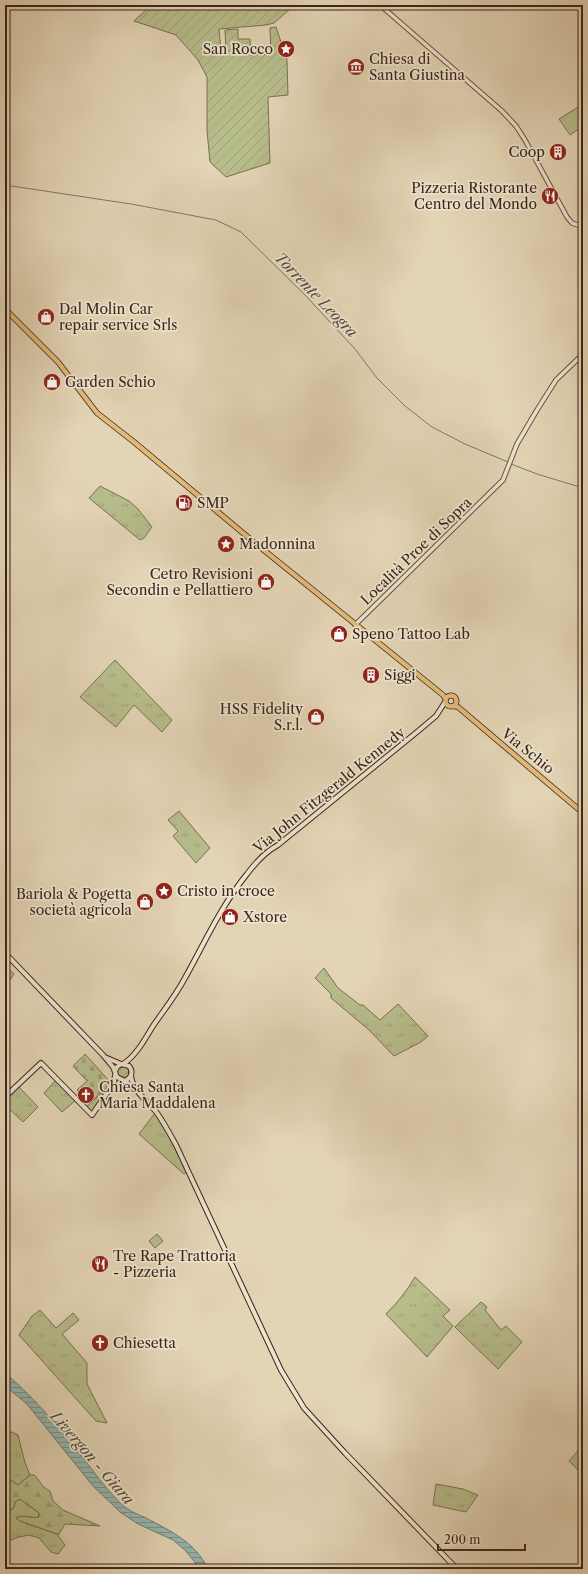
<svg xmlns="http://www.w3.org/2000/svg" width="588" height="1574" viewBox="0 0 588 1574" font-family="'Libre Caslon Text',serif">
	<defs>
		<pattern id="grass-tufts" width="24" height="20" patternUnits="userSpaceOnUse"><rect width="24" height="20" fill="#b7bc8b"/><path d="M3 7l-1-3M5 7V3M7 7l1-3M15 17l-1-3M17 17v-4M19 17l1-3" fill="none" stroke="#9ea177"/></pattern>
		<pattern id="forest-firs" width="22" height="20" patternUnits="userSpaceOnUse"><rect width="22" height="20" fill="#b7bc8b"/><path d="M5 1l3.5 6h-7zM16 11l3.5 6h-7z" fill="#9ea177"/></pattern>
		<pattern id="cemetery-stones" width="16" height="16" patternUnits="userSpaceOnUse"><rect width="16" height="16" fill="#b7bc8b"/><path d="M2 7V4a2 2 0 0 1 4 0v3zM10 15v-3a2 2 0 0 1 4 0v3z" fill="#9ea177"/></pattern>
		<pattern id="garden-furrows" width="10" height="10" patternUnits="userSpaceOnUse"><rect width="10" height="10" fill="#b7bc8b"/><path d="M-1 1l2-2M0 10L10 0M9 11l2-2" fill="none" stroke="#9ea177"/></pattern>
		<pattern id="water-rules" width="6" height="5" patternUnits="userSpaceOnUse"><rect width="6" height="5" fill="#95b8b1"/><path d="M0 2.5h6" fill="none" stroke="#7b958f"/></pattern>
	</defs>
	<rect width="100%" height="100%" fill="#e3d4b5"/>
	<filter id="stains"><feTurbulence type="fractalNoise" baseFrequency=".005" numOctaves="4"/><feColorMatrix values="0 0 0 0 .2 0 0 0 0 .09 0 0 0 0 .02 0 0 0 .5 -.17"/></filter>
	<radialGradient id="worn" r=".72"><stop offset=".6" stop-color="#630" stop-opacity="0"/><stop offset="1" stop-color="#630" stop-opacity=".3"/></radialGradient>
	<g fill="url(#grass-tufts)" stroke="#797052">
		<path d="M100,486l29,15 9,8 14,18 -8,11 -4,2 -51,-42z"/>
		<path d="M115,660l57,60 -10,12 -28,-27 -18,22 -36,-30z"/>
		<path d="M179,811l31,37 -14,15 -23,-27 5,-5 -10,-11z"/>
		<path d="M324,968l14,20 22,17h3l17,15 18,-16 30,32 -7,6 -27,14 -25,-26 -38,-32v-4l-16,-16z"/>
		<path d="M56,1080l20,20 -14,12 -18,-19z"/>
		<path d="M112,1084l-19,28 -4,-1 -3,-4z"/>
		<path d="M19,1087l19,20 -15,15 -18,-17v-4z"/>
		<path d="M155,1113l11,17 21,42 -3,2 -45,-40z"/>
		<path d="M157,1234l6,7 -8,7 -6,-7z"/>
		<path d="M415,1277l35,33 -7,6 10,10 -26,31 -41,-43c11,-11 21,-23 29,-37z"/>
		<path d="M481,1302l6,5 -2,3 16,20 5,-4 16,16 -24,27 -43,-42z"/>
		<path d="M40,1310l16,18 17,-15 6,7 -17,14 25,29v21l20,39 -11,-2 -77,-86 13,-19z"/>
		<path d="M12,1432l6,3 7,28 5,12 -12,10 -13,-9v-43z"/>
		<path d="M583,1445v30l-14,-14z"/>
		<path d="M436,1484l27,5 15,6 -12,17 -33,-7z"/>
		<path d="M20,1499l19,14v4c-8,2 -14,-3 -22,1l3,3 37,13 8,11 -7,9 -7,-2 -12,-14 -10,-3 -10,2 -14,5v-38l7,6 2,-3 1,-5z"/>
	</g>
	<path fill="url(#forest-firs)" stroke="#797052" d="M30,1475h4c6,5 8,13 16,16l3,10 10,9 37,16 -35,-2 -6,10h-2l-37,-13 -4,-3c9,-4 15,1 23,-1v-4l-19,-14 -5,3 -1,5 -3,3 -5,-5 -1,-29 13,9z"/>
	<path fill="url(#cemetery-stones)" stroke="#797052" d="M85,1054l26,29 -21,20 -13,-13 11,-10h-2l-13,-14z"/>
	<g fill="url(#garden-furrows)" stroke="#797052">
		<path d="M151,5h135l4,4 -16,14 -8,2 -47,4 2,22 5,1 -1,-22 13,-1v10h12l1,16 20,-1 -1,-26 6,-1 11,33 1,35 -20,2 2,66 -44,14 -16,-15 -3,-31v-54l-9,-17 -22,-25 -42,-14z"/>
		<circle cx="123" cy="1072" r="6"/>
	</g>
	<g fill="#b7bc8b" stroke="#797052">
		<path d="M580,106l3,4v16l-13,9 -11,-16z"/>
		<path d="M6,966l8,8 -4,6 -5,-5z"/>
	</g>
	<path fill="url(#water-rules)" stroke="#717d74" d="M5,1373c25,21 48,47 69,73 15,19 29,40 46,57 7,7 17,11 26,15 25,13 50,25 62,51h-8l-14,-18 -13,-11 -35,-16 -18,-12 -27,-26 -67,-83 -21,-17z"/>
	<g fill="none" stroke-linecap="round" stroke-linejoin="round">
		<g stroke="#717d74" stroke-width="1">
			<path d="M5,185l126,19 85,16 25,12 64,63 50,54 22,29 28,28 27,21 33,17 43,18"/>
			<path d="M511,464l26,10 46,14"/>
		</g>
		<defs>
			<g id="tertiary">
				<path d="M380,5l122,106 14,15 9,14 42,77 5,6 11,4"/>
				<path d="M355,625l148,-145 14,-36 20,-34 19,-30 27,-26"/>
			</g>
			<g id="secondary">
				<path d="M5,953l98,102 10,12 4,10 11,6 6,5"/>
				<path d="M107,1058l14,6"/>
				<path d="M123,1064c13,-8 22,-25 30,-38 11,-16 23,-31 32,-48 20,-36 36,-72 62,-104 9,-12 18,-22 31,-29l139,-113 19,-16 9,-14"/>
				<path d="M115,1071l2,-4 4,-3 8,2c5,6 2,13 -5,15"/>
				<path d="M131,1075c1,16 17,26 26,38 7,10 13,21 19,32l105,225 23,38 41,45 112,116"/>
				<path d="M5,1097l36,-34 51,52 22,-32 1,-8"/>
			</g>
			<g id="primary">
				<path d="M5,309l53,53 39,51 37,29 121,101 188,152 3,4"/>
				<circle cx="451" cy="701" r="5.5"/>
				<path d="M453,706l5,1 125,106"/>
			</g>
		</defs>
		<use href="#tertiary" stroke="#65513f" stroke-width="5.5"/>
		<use href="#secondary" stroke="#3b2518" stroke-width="6"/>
		<use href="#primary" stroke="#3b2518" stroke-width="6"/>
		<use href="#tertiary" stroke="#ede3cf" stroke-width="3.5"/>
		<use href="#secondary" stroke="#ede3cf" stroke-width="4"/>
		<use href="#primary" stroke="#e2ba7a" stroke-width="4.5"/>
	</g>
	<defs>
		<symbol id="sight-disc" viewBox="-11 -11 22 22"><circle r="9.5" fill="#8f2418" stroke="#ede3cf"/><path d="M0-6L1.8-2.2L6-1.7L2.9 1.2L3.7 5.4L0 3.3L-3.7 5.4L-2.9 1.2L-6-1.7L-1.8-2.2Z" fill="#fff"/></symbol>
		<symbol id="museum-disc" viewBox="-11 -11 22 22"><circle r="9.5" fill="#8f2418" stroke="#ede3cf"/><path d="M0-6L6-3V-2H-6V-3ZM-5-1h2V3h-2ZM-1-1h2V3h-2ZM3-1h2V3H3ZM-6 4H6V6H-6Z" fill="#fff"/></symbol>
		<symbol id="building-disc" viewBox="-11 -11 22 22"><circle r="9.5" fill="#8f2418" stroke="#ede3cf"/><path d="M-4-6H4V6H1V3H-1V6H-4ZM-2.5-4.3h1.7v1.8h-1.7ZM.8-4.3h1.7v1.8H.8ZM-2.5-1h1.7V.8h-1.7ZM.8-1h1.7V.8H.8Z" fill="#fff"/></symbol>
		<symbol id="restaurant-disc" viewBox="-11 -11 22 22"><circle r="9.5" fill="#8f2418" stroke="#ede3cf"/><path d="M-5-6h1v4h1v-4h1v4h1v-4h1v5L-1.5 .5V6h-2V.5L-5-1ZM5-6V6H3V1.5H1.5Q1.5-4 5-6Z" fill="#fff"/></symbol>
		<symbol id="shop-disc" viewBox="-11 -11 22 22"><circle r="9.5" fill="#8f2418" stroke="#ede3cf"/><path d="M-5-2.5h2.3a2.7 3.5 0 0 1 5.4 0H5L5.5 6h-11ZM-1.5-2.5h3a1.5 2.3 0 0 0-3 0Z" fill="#fff"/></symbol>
		<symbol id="fuel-disc" viewBox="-11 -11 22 22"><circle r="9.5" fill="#8f2418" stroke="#ede3cf"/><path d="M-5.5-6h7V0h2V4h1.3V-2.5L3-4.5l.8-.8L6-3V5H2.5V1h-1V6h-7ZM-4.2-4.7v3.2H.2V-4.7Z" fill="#fff"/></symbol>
		<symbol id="church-disc" viewBox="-11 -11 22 22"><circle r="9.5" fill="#8f2418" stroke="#ede3cf"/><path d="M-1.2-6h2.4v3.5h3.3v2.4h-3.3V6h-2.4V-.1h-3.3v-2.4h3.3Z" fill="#fff"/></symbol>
	</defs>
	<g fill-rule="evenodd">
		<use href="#sight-disc" x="276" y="39" width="20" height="20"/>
		<use href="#museum-disc" x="346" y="57" width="20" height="20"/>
		<use href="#building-disc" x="548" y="142" width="20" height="20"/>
		<use href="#restaurant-disc" x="540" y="186" width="20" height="20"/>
		<use href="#shop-disc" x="36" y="307" width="20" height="20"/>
		<use href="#shop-disc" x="42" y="372" width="20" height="20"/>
		<use href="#fuel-disc" x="174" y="493" width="20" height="20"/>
		<use href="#sight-disc" x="216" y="534" width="20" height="20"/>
		<use href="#shop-disc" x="256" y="572" width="20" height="20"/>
		<use href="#shop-disc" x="329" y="624" width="20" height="20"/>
		<use href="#building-disc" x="361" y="665" width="20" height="20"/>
		<use href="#shop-disc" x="306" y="707" width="20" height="20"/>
		<use href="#sight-disc" x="154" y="881" width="20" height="20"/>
		<use href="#shop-disc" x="135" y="892" width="20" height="20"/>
		<use href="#shop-disc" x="220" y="907" width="20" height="20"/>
		<use href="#church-disc" x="76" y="1085" width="20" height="20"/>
		<use href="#restaurant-disc" x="90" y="1254" width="20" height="20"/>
		<use href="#church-disc" x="90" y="1333" width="20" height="20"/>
	</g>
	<g text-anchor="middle" stroke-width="3.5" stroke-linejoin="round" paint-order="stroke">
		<g font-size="14" fill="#3b2518" stroke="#ede3cf" text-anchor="start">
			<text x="273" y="54" text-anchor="end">San Rocco</text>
			<text x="369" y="64">Chiesa di<tspan x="369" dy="16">Santa Giustina</tspan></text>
			<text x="545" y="157" text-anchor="end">Coop</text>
			<text x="537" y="193" text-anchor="end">Pizzeria Ristorante<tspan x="537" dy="16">Centro del Mondo</tspan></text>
			<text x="59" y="314">Dal Molin Car<tspan x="59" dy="16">repair service Srls</tspan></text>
			<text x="65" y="387">Garden Schio</text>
			<text x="197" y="508">SMP</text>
			<text x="239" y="549">Madonnina</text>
			<text x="253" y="579" text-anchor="end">Cetro Revisioni<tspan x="253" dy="16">Secondin e Pellattiero</tspan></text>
			<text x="352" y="639">Speno Tattoo Lab</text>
			<text x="384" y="680">Siggi</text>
			<text x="303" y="714" text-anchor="end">HSS Fidelity<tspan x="303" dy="16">S.r.l.</tspan></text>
			<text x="177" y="896">Cristo in croce</text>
			<text x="132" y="899" text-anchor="end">Bariola &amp; Pogetta<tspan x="132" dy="16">società agricola</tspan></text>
			<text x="243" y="922">Xstore</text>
			<text x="99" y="1092">Chiesa Santa<tspan x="99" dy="16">Maria Maddalena</tspan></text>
			<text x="113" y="1261">Tre Rape Trattoria<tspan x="113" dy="16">- Pizzeria</tspan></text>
			<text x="113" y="1348">Chiesetta</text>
		</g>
		<g font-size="14" fill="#3b2518" stroke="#ede3cf">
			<text transform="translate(416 551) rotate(-44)" y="5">Località Proe di Sopra</text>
			<text transform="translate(528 751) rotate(39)" y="5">Via Schio</text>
			<text transform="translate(329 790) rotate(-39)" y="5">Via John Fitzgerald Kennedy</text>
		</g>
		<g font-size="15" font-style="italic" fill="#524a3e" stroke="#ede3cf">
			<text transform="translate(316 295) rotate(46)" y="5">Torrente Leogra</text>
			<text transform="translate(92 1458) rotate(49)" y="5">Livergon - Giara</text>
		</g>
	</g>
	<rect width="588" height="1574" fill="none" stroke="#e3d4b5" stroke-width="20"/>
	<rect x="6" y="6" width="576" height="1562" fill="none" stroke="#3b2518" stroke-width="2"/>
	<rect x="10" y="10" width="568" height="1554" fill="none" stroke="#3b2518"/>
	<path d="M438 1544v6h87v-6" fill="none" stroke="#3b2518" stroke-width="2"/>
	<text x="444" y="1544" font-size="12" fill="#3b2518" stroke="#ede3cf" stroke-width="3" paint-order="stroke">200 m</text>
	<rect width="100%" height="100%" filter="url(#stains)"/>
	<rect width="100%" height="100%" fill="url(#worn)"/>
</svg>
